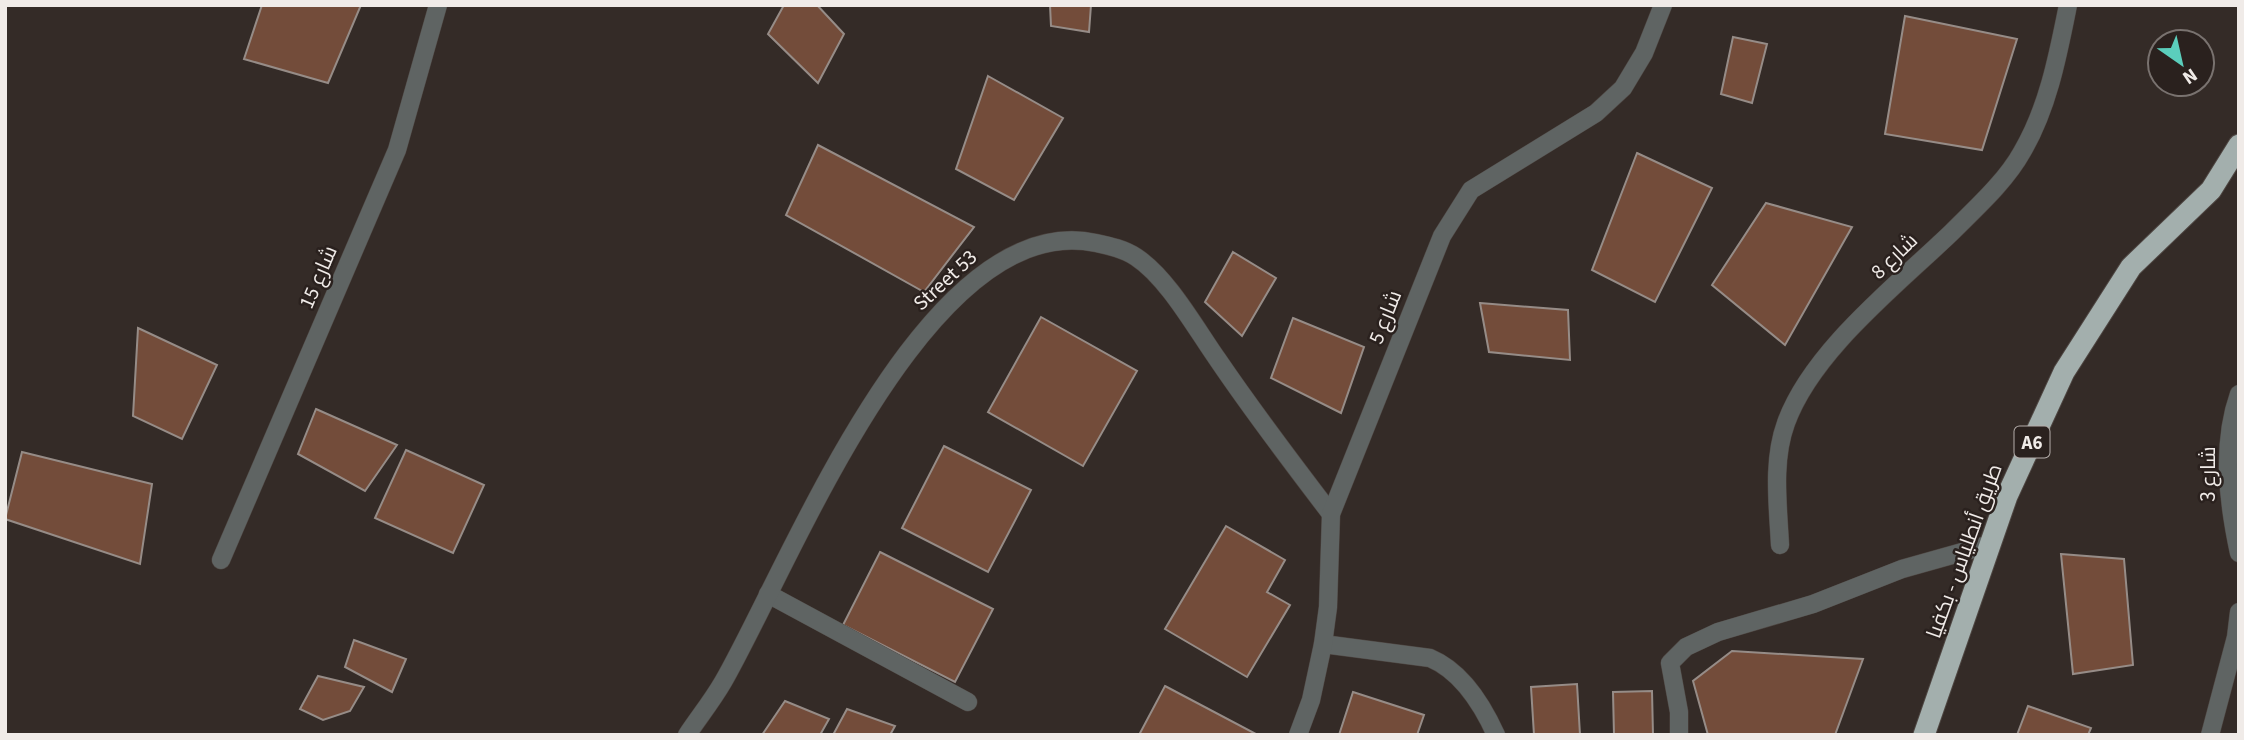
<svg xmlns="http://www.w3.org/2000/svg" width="2244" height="740" viewBox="0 0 2244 740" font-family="'Source Sans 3',Cairo,sans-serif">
	<rect width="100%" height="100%" fill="#342b27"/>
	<g fill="#734c3a" stroke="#968c87" stroke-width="2">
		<path d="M262,5h99l-33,78 -84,-24z"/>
		<path d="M784,5h33l27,29 -26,49 -50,-49z"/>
		<path d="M1050,5h41l-2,27 -38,-6z"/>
		<path d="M1905,16l112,23 -35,111 -97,-16z"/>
		<path d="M1733,37l34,7 -15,59 -31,-9z"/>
		<path d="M988,76l75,42 -49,82 -58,-31z"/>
		<path d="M818,145l156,82 -50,65 -138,-77z"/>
		<path d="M1637,153l75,35 -57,114 -63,-32z"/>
		<path d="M1766,203l86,24 -67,118 -73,-60z"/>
		<path d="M1233,252l43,26 -34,58 -37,-34z"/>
		<path d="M1480,303l88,7 2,50 -81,-8z"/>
		<path d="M1041,317l96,54 -54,95 -95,-54z"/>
		<path d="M1293,318l71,29 -23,66 -70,-35z"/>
		<path d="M138,328l79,37 -35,74 -49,-23z"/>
		<path d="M316,409l81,36 -32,46 -67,-37z"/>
		<path d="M944,446l87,44 -43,82 -86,-44z"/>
		<path d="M406,450l78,35 -31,68 -78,-35z"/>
		<path d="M22,452l130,32 -12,80 -135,-45z"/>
		<path d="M1226,526l59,34 -18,32 23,13 -43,72 -82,-48z"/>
		<path d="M880,552l113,57 -38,73 -112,-57z"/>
		<path d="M2061,554l63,5 9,106 -60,9z"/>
		<path d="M354,640l52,19 -14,33 -47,-25z"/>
		<path d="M1732,651l131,8 -28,76h-127l-15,-54z"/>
		<path d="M318,676l46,11 -14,24 -27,9 -23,-11z"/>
		<path d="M1577,684l3,51h-46l-3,-48z"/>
		<path d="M1165,686l91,48 -1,1h-116z"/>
		<path d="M1652,691l1,44h-39l-1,-43z"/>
		<path d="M1353,692l71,23 -7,20h-78z"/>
		<path d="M785,701l44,18 -9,16h-58z"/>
		<path d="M2028,706l63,22 -3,7h-71z"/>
		<path d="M847,709l48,17 -5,9h-57z"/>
	</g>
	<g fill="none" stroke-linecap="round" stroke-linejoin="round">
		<defs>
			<g id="minor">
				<path d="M2239,394c-18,51 -11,108 0,159"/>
				<path d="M1780,545c-2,-40 -8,-84 6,-122 26,-72 111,-138 166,-191 24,-24 54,-51 70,-80 26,-44 36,-97 46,-147"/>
				<path d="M221,560l176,-410 41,-145"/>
				<path d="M768,594l200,108"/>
				<path d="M1323,644l107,14c31,13 52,46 66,77"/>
				<path d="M687,735c12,-18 25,-34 36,-53 67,-116 204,-476 373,-439 14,3 28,6 40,14 32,21 60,72 82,103 36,53 74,103 113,154"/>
				<path d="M1298,735l13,-35 12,-56 5,-37 3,-93 111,-278 29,-46 125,-77 27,-25 21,-35 19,-48"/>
				<path d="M1679,735v-23l-9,-49 16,-16 32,-15 95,-28 89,-35 89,-25"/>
				<path d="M2210,735l26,-98 3,-25"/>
			</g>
			<path id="highway" d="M1924,735l83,-239 57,-124 67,-105 80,-77 28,-45"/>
		</defs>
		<use href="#minor" stroke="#4e4642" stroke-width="19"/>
		<use href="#highway" stroke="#4e4642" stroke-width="23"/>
		<use href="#minor" stroke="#5f6463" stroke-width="18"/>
		<use href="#highway" stroke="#a3afad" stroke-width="21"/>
	</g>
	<g text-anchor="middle" stroke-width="5" stroke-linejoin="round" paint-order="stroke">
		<rect fill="#2a211e" stroke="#b5aeab" stroke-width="2" x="2014.5" y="426.5" width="35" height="31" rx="5"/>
		<g font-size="19" font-weight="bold" fill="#f0ebe8">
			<text x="2032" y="449">A6</text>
		</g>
		<g font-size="21" fill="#f0ebe8" stroke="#2a211e">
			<text transform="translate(1894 256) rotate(-44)" y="7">شارع 8</text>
			<text transform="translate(318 277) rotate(-67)" y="7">شارع 15</text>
			<text transform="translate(945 280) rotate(-43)" y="7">Street 53</text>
			<text transform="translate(1385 317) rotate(-68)" y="7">شارع 5</text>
			<text transform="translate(2208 474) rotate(-90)" y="7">شارع 3</text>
			<text transform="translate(1964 551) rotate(-70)" y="7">طريق أنطلياس - بكفيا</text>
		</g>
	</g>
	<rect width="2244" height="740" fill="none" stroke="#f0ebe8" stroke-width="14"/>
	<g transform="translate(2181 63) rotate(146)"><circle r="33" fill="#2a211e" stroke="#79726f" stroke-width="2"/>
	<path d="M0-5L12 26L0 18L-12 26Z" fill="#5bcebc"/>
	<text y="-10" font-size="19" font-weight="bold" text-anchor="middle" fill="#f0ebe8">N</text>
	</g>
</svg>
